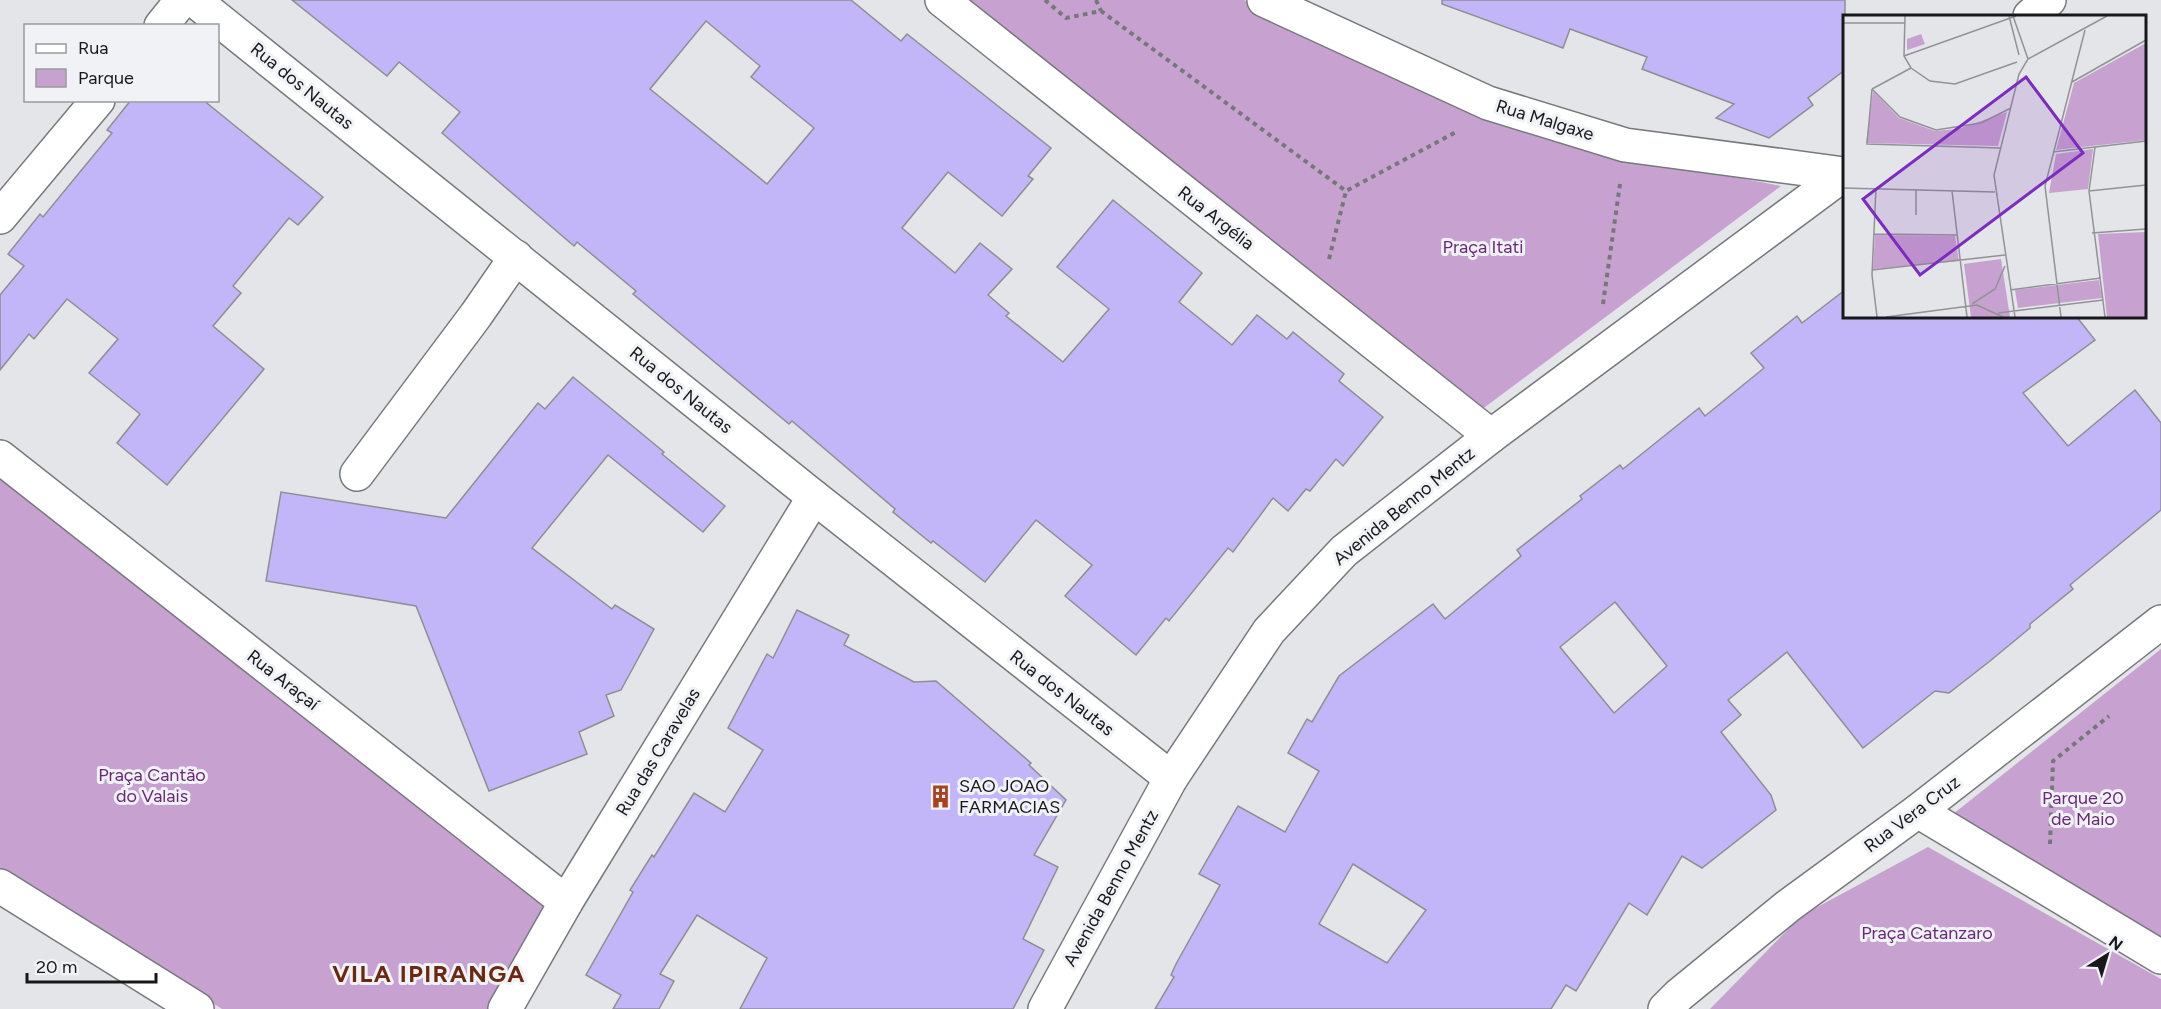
<svg xmlns="http://www.w3.org/2000/svg" width="2161" height="1009" viewBox="0 0 2161 1009" font-family="Figtree,sans-serif">
	<rect width="100%" height="100%" fill="#e3e5e9"/>
	<g fill="#c7a2d0">
		<path d="M961,0h283l12,7 370,149 155,30 -300,224z"/>
		<path d="M0,476l547,425 -60,108h-265l-222,-140z"/>
		<path d="M2161,649v293l-213,-124z"/>
		<path d="M1928,847l233,132v30h-451l91,-93z"/>
	</g>
	<g fill="#c2b6f8" stroke="#8f8e92" stroke-width="1.5" fill-rule="evenodd">
		<path d="M292,0h559l50,41 6,-7 144,114 -23,28 5,3 -31,37 -54,-44 -46,56 53,45 25,-30 32,26 -24,26 21,18 -3,3 57,46 46,-53 -52,-42 56,-67 89,73 -23,29 53,43 25,-30 30,24 6,-7 51,42 -5,7 44,36 -40,49 -7,-7 -26,32 -4,-2 -18,22 -15,-13 -40,54 -5,-4 -59,73 -3,-3 -30,37 -71,-59 27,-31 -56,-45 -51,62 -52,-41 -2,2 -38,-31 2,-3 -103,-88 -3,3 -156,-130 3,-3 -59,-49 -3,4 -132,-113 18,-21 -61,-50 -12,14zM706,21l54,45 -9,11 63,51 -47,56 -117,-95z"/>
		<path d="M1442,0h403v70l-37,28 5,7 -44,33 -53,-20 18,-14 -92,-35 5,-12 -77,-28 -7,19 -121,-44z"/>
		<path d="M131,100h72l120,97 -25,28 -9,-7 -56,68 8,7 -28,33 51,43 -97,116 -50,-42 23,-29 -51,-41 29,-34 -51,-40 -33,40 -5,-5 -29,36v-75l24,-29 -16,-12 32,-40 3,3 69,-84 -5,-3z"/>
		<path d="M1845,290v26h231l19,24 -72,53 45,53 67,-56 26,33v87l-91,75 3,4 -43,35v4l-40,33 -41,32 -14,-2 -72,57 -76,-96 -59,48 13,15 -20,17 50,63 5,15 -74,58 -20,-12 -35,59 -18,-12 -53,88 -10,-6 -15,24h-396l19,-32 -3,-2 5,-11 44,-79 -21,-11 39,-68 47,26 34,-61 -31,-18 19,-34 5,3 27,-46 94,-72 12,15 76,-63 -4,-6 65,-51 -2,-3 40,-31 3,4 76,-61 6,8 59,-48 -13,-15 46,-37 5,7zM1615,602l52,64 -53,47 -54,-66zM1353,864l73,46 -39,53 -68,-39z"/>
		<path d="M573,377l91,75 -2,2 63,52 -22,26 -95,-77 -76,93 80,61 3,-4 39,24 -33,61 -15,5 8,21 -35,16 8,22 -98,37 -73,-185 -150,-25 15,-89 165,26 92,-115 7,6z"/>
		<path d="M797,610l52,25 -5,10 70,37 22,-1 95,82 -2,2 37,35 -32,55 24,12 -35,72 21,11 -31,59h-273l27,-51 -70,-43 -37,59 14,7 -15,28h-46l8,-14 -35,-20 47,-83 -3,-2 22,-35 2,2 40,-64 31,19 38,-62 -35,-22 39,-74 6,4z"/>
	</g>
	<g fill="none" stroke-linecap="round" stroke-linejoin="round">
		<defs>
			<g id="minor">
				<path d="M194,0l620,497 357,281"/>
				<path d="M942,0l549,436"/>
				<path d="M1264,0l224,103 137,42 219,29"/>
				<path d="M2030,16l19,-16"/>
				<path d="M161,26l21,-26"/>
				<path d="M0,217l98,-117"/>
				<path d="M0,457l566,445"/>
				<path d="M357,474l119,-159 40,-58"/>
				<path d="M1918,811l243,146"/>
				<path d="M0,886l197,123"/>
				<path d="M505,1009l61,-107 248,-405"/>
				<path d="M1045,1009l126,-231 98,-147 75,-80 147,-115 353,-262"/>
				<path d="M1665,1009l14,-14 109,-89 130,-95 243,-189"/>
			</g>
		</defs>
		<use href="#minor" stroke="#77797d" stroke-width="36"/>
		<g stroke="#76777a" stroke-width="4" stroke-dasharray="4.5 4.5" stroke-linecap="butt">
			<path d="M1045,0l21,18 35,-7 245,180 110,-59"/>
			<path d="M1096,0l5,11"/>
			<path d="M1329,259l17,-68"/>
			<path d="M1603,304l17,-120"/>
			<path d="M2050,844l3,-83 56,-45"/>
		</g>
		<use href="#minor" stroke="#fff" stroke-width="33"/>
	</g>
	<defs>
		<symbol id="building-bare" viewBox="-9 -9 18 18"><path d="M-4-6H4V6H1V3H-1V6H-4ZM-2.5-4.3h1.7v1.8h-1.7ZM.8-4.3h1.7v1.8H.8ZM-2.5-1h1.7V.8h-1.7ZM.8-1h1.7V.8H.8Z" fill="#a9421c" stroke="#f0f2f6" stroke-width="2.5" paint-order="stroke"/></symbol>
	</defs>
	<g fill-rule="evenodd">
		<use href="#building-bare" x="924" y="780" width="33" height="33"/>
	</g>
	<g text-anchor="middle" stroke-width="6" stroke-linejoin="round" paint-order="stroke">
		<g font-size="18" fill="#18181a" stroke="#f0f2f6">
			<text transform="translate(302 86) rotate(39)" y="6">Rua dos Nautas</text>
			<text transform="translate(1545 120) rotate(17)" y="6">Rua Malgaxe</text>
			<text transform="translate(1216 218) rotate(38)" y="6">Rua Argélia</text>
			<text transform="translate(681 390) rotate(39)" y="6">Rua dos Nautas</text>
			<text transform="translate(1404 506) rotate(-39)" y="6">Avenida Benno Mentz</text>
			<text transform="translate(283 680) rotate(38)" y="6">Rua Araçaí</text>
			<text transform="translate(1062 693) rotate(38)" y="6">Rua dos Nautas</text>
			<text transform="translate(658 752) rotate(-59)" y="6">Rua das Caravelas</text>
			<text transform="translate(1912 814) rotate(-37)" y="6">Rua Vera Cruz</text>
			<text transform="translate(1111 888) rotate(-61)" y="6">Avenida Benno Mentz</text>
		</g>
		<g font-size="18" fill="#6a277a" stroke="#f0f2f6">
			<text x="1483" y="253">Praça Itati</text>
			<text x="152" y="781">Praça Cantão<tspan x="152" dy="21">do Valais</tspan></text>
			<text x="2083" y="804">Parque 20<tspan x="2083" dy="21">de Maio</tspan></text>
			<text x="1927" y="939">Praça Catanzaro</text>
		</g>
		<g font-size="18" fill="#18181a" stroke="#f0f2f6" text-anchor="start">
			<text x="959" y="792">SAO JOAO<tspan x="959" dy="21">FARMACIAS</tspan></text>
		</g>
		<g font-size="24" font-weight="bold" letter-spacing="1.5" fill="#6b2912" stroke="#f0f2f6">
			<text x="429" y="982">VILA IPIRANGA</text>
		</g>
	</g>
	<g transform="translate(1843 15)">
		<rect width="303" height="303" fill="#e3e5e9"/>
		<path d="M78,19l4,10 -18,6v-11zM303,28v97l-90,10 18,-67zM30,76l26,27 36,13 23,-2 49,-17 -9,34 -132,-3zM250,134l-5,40 -39,4 7,-39zM303,217v85h-39l-9,-83zM32,220l80,1 4,25 -86,8zM158,244l9,58h-39l-7,-53zM256,265l3,18 -84,10 -3,-18z" fill="#c7a2d0"/>
		<path fill="none" stroke="#929396" stroke-width="1.5" d="M62,1l-1,40 7,12 19,13 25,3 62,-22M166,1l10,39M170,1l15,43 -9,15 -25,101 21,142M0,8h62M61,41l112,-40M185,44l79,-43M229,67l74,-42M29,74l-5,55 133,4M29,74l28,28 36,13 45,-7 30,-15M29,74l39,-21M252,132l-6,44 16,126M210,137l93,-11M0,173l152,4M33,173l-4,87 5,42M73,174v26M109,176l15,126M246,176l57,-6M249,218l54,-4M31,219l83,1M29,255l133,-15M167,275l91,-12M129,289l23,-15 10,-23M155,298l105,-13M43,302l91,-12 26,12M218,302l-16,-131 40,-156"/>
		<path fill="#7b2cbf" fill-opacity="0.15" stroke="#7b2cbf" stroke-width="3" d="M183,62l57,76 -163,122 -57,-76z"/>
		<rect width="303" height="303" fill="none" stroke="#18181a" stroke-width="3"/>
	</g>
	<rect x="24" y="24" width="195" height="78" fill="#f0f2f6" stroke="#9a9b9e" stroke-width="1.5"/>
	<rect x="36" y="44" width="30" height="9" fill="#ffffff" stroke="#9a9b9e" stroke-width="1.5"/>
	<text x="78" y="54" font-size="18" fill="#18181a">Rua</text>
	<rect x="36" y="69" width="30" height="18" fill="#c7a2d0" stroke="#9a9b9e" stroke-width="1.5"/>
	<text x="78" y="84" font-size="18" fill="#18181a">Parque</text>
	<g transform="translate(2107 955) rotate(37)" stroke="#f0f2f6" stroke-width="4.5" paint-order="stroke">
	<path d="M0-4.5L10 22L0 15L-10 22Z" fill="#18181a"/>
	<text y="-9" font-size="16" font-weight="bold" text-anchor="middle" fill="#18181a">N</text>
	</g>
	<path d="M27 973v9h129v-9" fill="none" stroke="#18181a" stroke-width="3"/>
	<text x="36" y="973" font-size="18" fill="#18181a" stroke="#f0f2f6" stroke-width="4.5" paint-order="stroke">20 m</text>
</svg>
